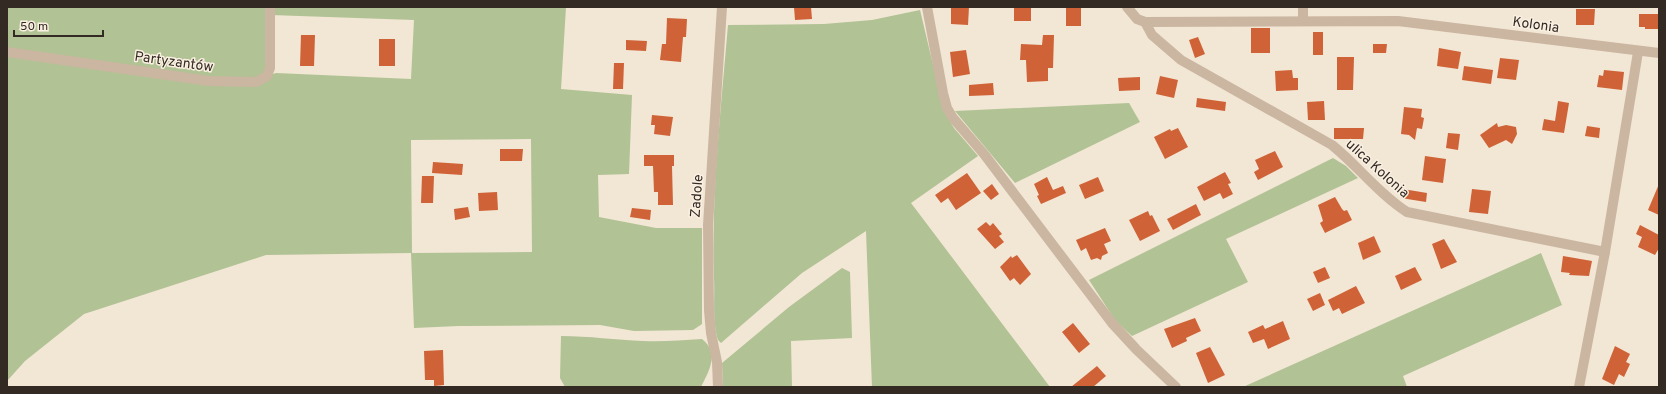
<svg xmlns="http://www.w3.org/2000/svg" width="1666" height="394" viewBox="0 0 1666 394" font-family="Overpass,sans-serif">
	<rect width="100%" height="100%" fill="#f2e6d5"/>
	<g fill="#b1c294" fill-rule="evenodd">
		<path d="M7,7h559l-5,82 71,6 -3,79 -31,1 1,42 57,11h46v96l-9,6 -59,1 -34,-6 -142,1 -44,2 -3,-75 -145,2 -182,59 -59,47 -18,20zM271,15l143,5 -3,59 -135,-6 -9,3zM531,139l1,113 -120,1 -1,-113z"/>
		<path d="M920,10l24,101 10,17 24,28 -67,47 139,184h-178l-6,-156 -64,42 -81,70 -3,-3c-6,-19 -3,-42 -4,-61 -3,-85 7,-170 14,-254l96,-1 48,-4z"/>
		<path d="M1129,103l11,19 -125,61 -60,-72z"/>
		<path d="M1333,158l13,8 12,12 -132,61 22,43 -116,54 -17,-16 -26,-40z"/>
		<path d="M1541,253l21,52 -159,71 4,11h-164z"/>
		<path d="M842,268l8,4 2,66 -61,3 1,46h-69l-1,-24 67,-56z"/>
		<path d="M561,336c28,0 55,4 82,5 20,1 39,-1 59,-2 18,14 7,32 -1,48h-136l-5,-9z"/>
	</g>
	<g fill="#cf6236">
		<path d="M794,7h17l1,12 -17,1z"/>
		<path d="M951,7h18l-1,18 -17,-1z"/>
		<rect x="1014" y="7" width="17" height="14"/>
		<rect x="1066" y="7" width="15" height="19"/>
		<path d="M1576,9h19l-1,16h-18z"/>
		<path d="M1639,14h20v15h-14v-2h-6z"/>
		<path d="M667,18l20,1 -1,18h-3l-2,25 -21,-2 2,-16h4z"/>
		<rect x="1251" y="28" width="19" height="25"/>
		<rect x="1313" y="32" width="10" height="23"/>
		<path d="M301,35h14l-1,31h-14z"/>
		<path d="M1043,35h11l-1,33h-5v13l-21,1 -1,-22h-6l1,-16 21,1z"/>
		<path d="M1198,37l7,17 -10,4 -6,-18z"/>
		<rect x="379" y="39" width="16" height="27"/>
		<path d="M626,40l21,1 -1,10 -20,-1z"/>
		<path d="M1373,44h14l-1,9h-13z"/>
		<path d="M1439,48l22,4 -3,17 -21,-3z"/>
		<path d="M966,50l4,24 -17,3 -3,-25z"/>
		<path d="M1337,57h17l-1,33h-16z"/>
		<path d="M1500,58l19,2 -3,20 -19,-2z"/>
		<path d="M614,63h10l-1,26h-10z"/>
		<path d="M1464,66l29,4 -2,14 -29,-4z"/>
		<path d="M1292,70l1,8h5v12l-22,1 -1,-20z"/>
		<path d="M1604,70l20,2 -2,18 -25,-3 2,-12 4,1z"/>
		<path d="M1160,76l18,4 -4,18 -18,-4z"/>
		<path d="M1140,77v13l-21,1 -1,-13z"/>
		<path d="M993,83l1,12 -25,1v-11z"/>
		<path d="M1197,98l29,4 -1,9 -29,-4z"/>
		<path d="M1324,101l1,19h-17l-1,-18z"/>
		<path d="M1558,101l11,2 -5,30 -22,-3 2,-11 11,2z"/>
		<path d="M1404,107l18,2 -1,8 3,1 -2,11 -5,-1 -2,12 -6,-5 -8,-1z"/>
		<path d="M652,115l21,2 -3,19 -16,-2 1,-9h-4z"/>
		<path d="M1497,123l1,4 8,-2 10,2 1,7 -5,10 -6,-4 -17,8 -9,-13z"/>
		<path d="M1587,126l13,2 -1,10 -14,-2z"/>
		<path d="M1178,128l10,19 -23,12 -11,-22 16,-8 1,2z"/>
		<path d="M1334,128h30l-1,11h-29z"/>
		<path d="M1448,133l12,1 -2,16 -12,-2z"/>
		<path d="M500,149h23l-1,12h-22z"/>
		<path d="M1275,151l8,16 -25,13 -4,-8 5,-3 -4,-9z"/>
		<path d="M644,155h30v11h-2l1,39h-15v-13h-4l-1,-26h-9z"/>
		<path d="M1425,156l21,3 -3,24 -21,-3z"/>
		<path d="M433,162l30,2 -1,11 -30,-2z"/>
		<path d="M1225,172l6,11 -3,1 5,10 -10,5 -3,-6 -16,8 -7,-14z"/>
		<path d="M967,173l14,20 -25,17 -8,-12 -7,5 -6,-8z"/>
		<path d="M422,176h12l-1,27h-12z"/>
		<path d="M1047,177l6,13 10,-4 3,7 -25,11 -4,-8 2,-1 -5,-11z"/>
		<path d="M1098,177l6,14 -19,8 -6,-14z"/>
		<path d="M992,184l7,10 -8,6 -8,-9z"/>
		<path d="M1659,184v31l-11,-5z"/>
		<path d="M1403,189l24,4 -1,9 -25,-4z"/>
		<path d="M1472,189l19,2 -3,23 -19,-2z"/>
		<path d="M497,192l1,18 -19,1 -1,-18z"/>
		<path d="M1335,197l7,12 2,2 3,-1 5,10 -27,13 -5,-10 3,-2 -5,-16z"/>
		<path d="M1196,204l5,11 -28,15 -6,-11z"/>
		<path d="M468,207l2,10 -15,3 -1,-11z"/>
		<path d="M632,208l19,2 -1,10 -20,-3z"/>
		<path d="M1148,211l2,5 2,-1 8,16 -20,10 -11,-21z"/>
		<path d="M986,222l4,4 3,-3 9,11 -3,2 5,6 -9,7 -18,-20z"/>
		<path d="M1640,225l19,10v13l-4,7 -17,-8 4,-10 -6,-3z"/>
		<path d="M1105,228l6,13 -7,3 4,9 -6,3 -1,4 -4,-2 -6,2 -5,-12 -5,3 -5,-11z"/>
		<path d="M1374,236l7,16 -18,8 -5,-17z"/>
		<path d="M1444,239l13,23 -16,7 -9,-25z"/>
		<path d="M1017,255l14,19 -11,11 -6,-7 -4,3 -10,-14 11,-11 1,2z"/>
		<path d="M1563,256l29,5 -3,15 -20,-1 1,-2 -9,-1z"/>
		<path d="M1325,267l5,11 -12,5 -5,-11z"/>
		<path d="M1415,267l7,13 -21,10 -6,-14z"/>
		<path d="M1356,286l9,17 -23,11 -3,-6 -6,3 -5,-11z"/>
		<path d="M1320,293l5,12 -12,6 -6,-12z"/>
		<path d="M1195,318l6,13 -15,7 1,3 -15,7 -8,-19z"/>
		<path d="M1283,321l7,18 -22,10 -4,-10 -11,4 -5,-11 15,-7 2,4z"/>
		<path d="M1073,323l17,21 -11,9 -17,-21z"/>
		<path d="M1615,346l15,8 -4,8 4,2 -6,13 -5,-3 -5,11 -12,-6z"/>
		<path d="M1210,347l15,28 -17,8 -12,-30z"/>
		<path d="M443,350l1,35 -10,1v-6h-9l-1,-29z"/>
		<path d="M1097,366l9,10 -13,11h-22z"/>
	</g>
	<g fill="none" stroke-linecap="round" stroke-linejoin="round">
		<g stroke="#cbb6a1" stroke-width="10">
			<path d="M927,7l16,86 4,15 6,10 31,36 128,169 24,26 40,38"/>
			<path d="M1127,7l10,12 8,3 253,-1 261,32"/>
			<path d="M1303,20v-13"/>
			<path d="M1145,22l7,13 29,25 151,85c26,21 47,49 75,67l198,40 33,-200"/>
			<path d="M7,52l202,29 47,1 11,-6 3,-8v-61"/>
			<path d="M718,387l-1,-25 -6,-29 -2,-23 -1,-85 14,-218"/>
			<path d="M1579,387l26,-135"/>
		</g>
	</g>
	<g text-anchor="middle" stroke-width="3" stroke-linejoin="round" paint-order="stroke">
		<g font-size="14" fill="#342a24" stroke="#faf0e1">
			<text transform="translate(1536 24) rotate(8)" y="5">Kolonia</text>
			<text transform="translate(174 61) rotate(8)" y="5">Partyzantów</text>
			<text transform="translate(1378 168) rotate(42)" y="5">ulica Kolonia</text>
			<text transform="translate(696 196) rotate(-86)" y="5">Zadole</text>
		</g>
	</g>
	<rect width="1666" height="394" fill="none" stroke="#342a24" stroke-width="16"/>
	<path d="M14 30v6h89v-6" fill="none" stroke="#342a24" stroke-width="2"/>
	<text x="20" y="30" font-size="12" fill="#342a24" stroke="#faf0e1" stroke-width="3" paint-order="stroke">50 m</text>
</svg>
